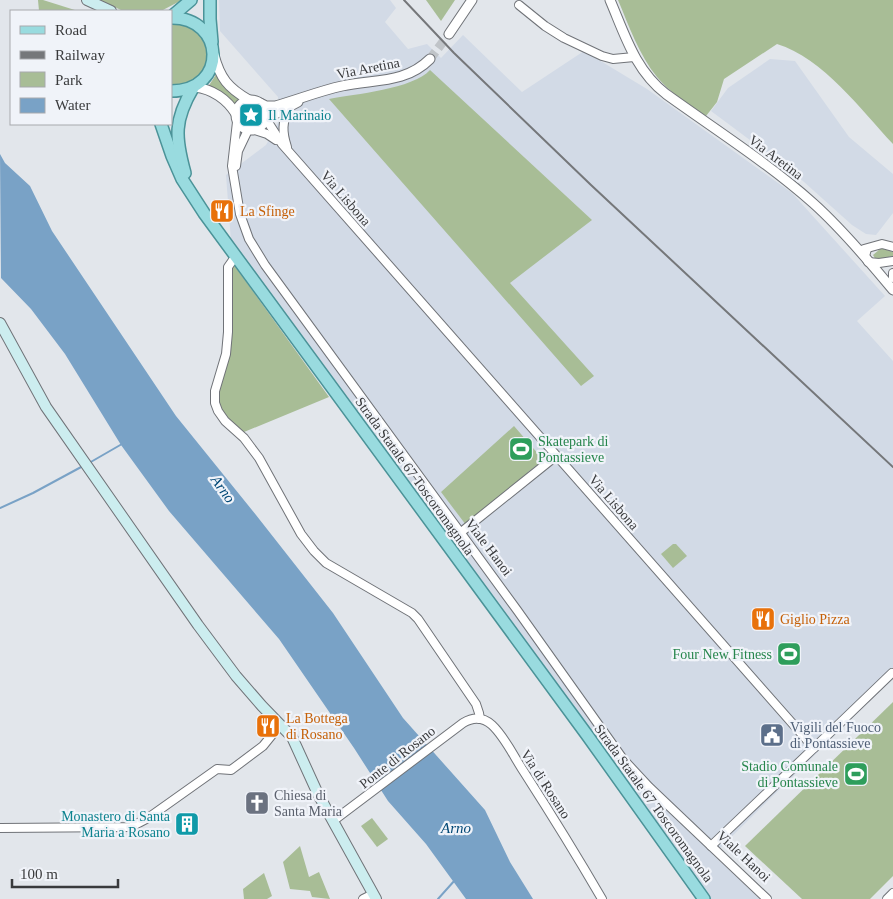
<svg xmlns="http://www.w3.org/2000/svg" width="893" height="899" viewBox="0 0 893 899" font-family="Georgia,serif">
	<rect width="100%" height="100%" fill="#e2e6eb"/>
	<g fill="#d2dae6">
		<path d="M219,0h171l6,8 -11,14 23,27 19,-5 14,14 22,-23 59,57 62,-41 63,38 145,104 93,103 -28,25 36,40v317l-180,177 47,44h-51l-478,-658 -5,-66 40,-30 13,-24 -1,-24 -58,-66z"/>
		<path d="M770,59l25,2 54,76 44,37v39l-17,22 -10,-1 -14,-9 -58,-52 -83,-62 17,-23z"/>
	</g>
	<g fill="#a8bd96">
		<path d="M38,0h5l35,11h-39z"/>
		<path d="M100,0h82l-21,11h-38z"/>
		<path d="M426,0h29l-14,21z"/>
		<path d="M618,0h275v144c-32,-34 -70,-86 -116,-100l-53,35 -7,23 -11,14c-17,-12 -36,-23 -49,-39 -18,-22 -28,-51 -39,-77z"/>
		<path d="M177,24c45,8 36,65 -6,61v-60z"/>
		<path d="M430,70l162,150 -82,63 84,93 -13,10 -252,-287c26,-5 84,-10 101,-29z"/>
		<path d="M217,73l23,25 -6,7 -26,-18z"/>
		<circle cx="251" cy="115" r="9"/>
		<path d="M880,249h4l9,3v4l-17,4 -3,-5z"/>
		<path d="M234,265l95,132 -85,35c-10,-5 -23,-16 -25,-28 -3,-19 9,-35 11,-53 2,-27 0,-55 0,-82z"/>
		<path d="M514,426l32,37 -5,3 -4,-1 -9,7 -2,6 -60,47 -25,-33z"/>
		<path d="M673,544h3l11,12 -14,12 -12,-14z"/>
		<path d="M893,702v174l-23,23h-68l-57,-53z"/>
		<path d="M372,818l16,21 -11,8 -16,-21z"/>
		<path d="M300,846l9,31 10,-5 11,27 -18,-2 -2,-6 -20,-2 -7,-27z"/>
		<path d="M264,873l8,23 -5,3h-23l-1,-10z"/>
	</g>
	<path fill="#79a2c6" d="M0,154l5,9 25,23 22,45 124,185 80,99 77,98 70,105 82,92 25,52 23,37h-67l-40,-55 -38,-43 -34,-53 -75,-109 -110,-128 -48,-66 -56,-91 -34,-45 -30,-31z"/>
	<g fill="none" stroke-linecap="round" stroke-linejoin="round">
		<g stroke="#79a2c6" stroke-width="2">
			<path d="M89,463l33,-19"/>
			<path d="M0,508l33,-15 50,-27"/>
			<path d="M438,899l17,-19"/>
		</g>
		<path stroke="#c0c4c8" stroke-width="9" stroke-dasharray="9 4.5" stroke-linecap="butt" d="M430,59l19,-25"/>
		<defs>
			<g id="minor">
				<path d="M519,5l26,21 19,12 38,18 11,3 21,-2"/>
				<path d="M266,119l16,25 532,604 -103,98"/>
				<path d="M237,122l-5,44 8,48 9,25 16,26 252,345 106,149 26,28 118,112"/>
				<path d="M255,130l12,4 9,6"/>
				<path d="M287,147c-5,-15 -5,-25 2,-39"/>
				<path d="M236,166l2,-15 10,-21"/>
				<path d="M864,249l18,-5 11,3"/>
				<path d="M867,249l-2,7 3,6 11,1 14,-2"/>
				<path d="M235,257l-7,10v65l-2,22 -11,37v12l3,8 7,10 19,17 15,20 42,76 13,17 12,12 86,50 6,6 58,85 3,9 1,6"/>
				<path d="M893,273v5"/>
				<path d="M460,533l96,-77"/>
				<path d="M814,748l78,-75"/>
				<path d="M333,821l130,-98c10,-6 20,-6 29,2 13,12 22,32 32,47 27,42 53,84 78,127"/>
				<path d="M0,828l131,-1 17,-9 69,-49 14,1 32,-24 17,-21"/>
				<path d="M363,899l10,-5"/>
				<path d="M887,899l6,-6"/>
			</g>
			<g id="tertiary">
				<path d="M610,0c15,35 25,70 56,94 50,36 102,69 147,109 28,25 56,58 80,87"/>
				<path d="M449,34l23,-34"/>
				<path d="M214,55c6,23 14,33 35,45"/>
				<path d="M195,87c17,2 32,12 41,27"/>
				<circle cx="251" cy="115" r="15"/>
				<path d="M260,103l6,3h9c22,-6 44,-15 67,-20 32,-7 63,-2 88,-27"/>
				<path d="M266,119l32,-17"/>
			</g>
			<g id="secondary">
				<path d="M87,0l24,11"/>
				<path d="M0,323l46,84 152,218 38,51 26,30 30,31 26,57 58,105"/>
			</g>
			<g id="primary">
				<path d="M210,0v19l2,23"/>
				<path d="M171,17l20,-17"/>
				<path d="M171,18c54,-1 58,73 0,73"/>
				<path d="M161,124l11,32 10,23 22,34 383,522 117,164"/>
				<path d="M185,173c-10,-36 -11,-53 8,-85"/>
			</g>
		</defs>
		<use href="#minor" stroke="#707378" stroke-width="10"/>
		<use href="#tertiary" stroke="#707378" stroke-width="11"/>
		<use href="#secondary" stroke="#707378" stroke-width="12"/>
		<use href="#primary" stroke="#4b9398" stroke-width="14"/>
		<use href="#minor" stroke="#fff" stroke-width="8"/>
		<use href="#tertiary" stroke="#fff" stroke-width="9"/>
		<use href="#secondary" stroke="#ccedef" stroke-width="10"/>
		<use href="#primary" stroke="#99dbdf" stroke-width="11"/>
		<path stroke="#75777a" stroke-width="2" d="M404,0l50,53 137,132 302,282"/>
	</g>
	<defs>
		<symbol id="sight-square" viewBox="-11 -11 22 22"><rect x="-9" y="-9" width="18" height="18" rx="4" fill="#0f9aa8" stroke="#f0f3f9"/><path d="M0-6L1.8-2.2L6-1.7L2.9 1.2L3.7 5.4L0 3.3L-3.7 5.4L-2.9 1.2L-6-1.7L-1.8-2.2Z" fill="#fff"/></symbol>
		<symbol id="restaurant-square" viewBox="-11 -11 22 22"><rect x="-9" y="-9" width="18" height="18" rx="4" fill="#e8710a" stroke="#f0f3f9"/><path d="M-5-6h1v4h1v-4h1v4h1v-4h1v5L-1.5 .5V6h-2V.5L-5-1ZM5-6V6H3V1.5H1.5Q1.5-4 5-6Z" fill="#fff"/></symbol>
		<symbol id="stadium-square" viewBox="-11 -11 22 22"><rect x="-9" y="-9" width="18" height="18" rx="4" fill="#2e9e5b" stroke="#f0f3f9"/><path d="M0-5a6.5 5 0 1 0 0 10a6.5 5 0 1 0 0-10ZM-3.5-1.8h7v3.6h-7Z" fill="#fff"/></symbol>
		<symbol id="civic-square" viewBox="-11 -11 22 22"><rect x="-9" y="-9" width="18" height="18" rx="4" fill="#5c6f8a" stroke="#f0f3f9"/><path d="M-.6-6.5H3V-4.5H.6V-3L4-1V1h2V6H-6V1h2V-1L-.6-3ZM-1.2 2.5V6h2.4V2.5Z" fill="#fff"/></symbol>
		<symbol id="church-square" viewBox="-11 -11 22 22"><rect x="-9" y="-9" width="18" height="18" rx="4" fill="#6b7280" stroke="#f0f3f9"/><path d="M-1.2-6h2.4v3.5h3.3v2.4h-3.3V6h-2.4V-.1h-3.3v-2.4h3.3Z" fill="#fff"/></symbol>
		<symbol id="building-square" viewBox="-11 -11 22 22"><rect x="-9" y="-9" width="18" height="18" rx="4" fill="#0f9aa8" stroke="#f0f3f9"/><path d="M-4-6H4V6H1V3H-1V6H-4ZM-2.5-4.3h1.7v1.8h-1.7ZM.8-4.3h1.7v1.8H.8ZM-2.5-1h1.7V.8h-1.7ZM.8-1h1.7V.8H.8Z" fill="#fff"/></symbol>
	</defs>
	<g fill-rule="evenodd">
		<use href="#sight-square" x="237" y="101" width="28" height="28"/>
		<use href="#restaurant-square" x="208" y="197" width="28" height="28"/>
		<use href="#stadium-square" x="507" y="435" width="28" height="28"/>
		<use href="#restaurant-square" x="749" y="605" width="28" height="28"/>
		<use href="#stadium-square" x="775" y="640" width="28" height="28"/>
		<use href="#restaurant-square" x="254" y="712" width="28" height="28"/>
		<use href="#civic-square" x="758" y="721" width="28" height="28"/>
		<use href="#stadium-square" x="842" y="760" width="28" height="28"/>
		<use href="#church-square" x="243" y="789" width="28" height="28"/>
		<use href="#building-square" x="173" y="810" width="28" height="28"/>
	</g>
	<g text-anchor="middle" stroke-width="4.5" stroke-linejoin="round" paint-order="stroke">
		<g font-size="14" fill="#393a3c" stroke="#f0f3f9">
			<text transform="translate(368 68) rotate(-11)" y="5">Via Aretina</text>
			<text transform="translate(776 157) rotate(37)" y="5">Via Aretina</text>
			<text transform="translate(346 198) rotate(49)" y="5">Via Lisbona</text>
			<text transform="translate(415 476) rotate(54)" y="5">Strada Statale 67 Toscoromagnola</text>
			<text transform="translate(614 502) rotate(49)" y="5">Via Lisbona</text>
			<text transform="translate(489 547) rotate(53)" y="5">Viale Hanoi</text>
			<text transform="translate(397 757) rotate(-38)" y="5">Ponte di Rosano</text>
			<text transform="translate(546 784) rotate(57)" y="5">Via di Rosano</text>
			<text transform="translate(654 803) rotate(54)" y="5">Strada Statale 67 Toscoromagnola</text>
			<text transform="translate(744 856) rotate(43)" y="5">Viale Hanoi</text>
		</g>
		<g font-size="14" fill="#0d838f" stroke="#f0f3f9" text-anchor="start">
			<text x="268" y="120">Il Marinaio</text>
			<text x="170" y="821" text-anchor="end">Monastero di Santa<tspan x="170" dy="16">Maria a Rosano</tspan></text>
		</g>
		<g font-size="14" fill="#c56008" stroke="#f0f3f9" text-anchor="start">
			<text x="240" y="216">La Sfinge</text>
			<text x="780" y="624">Giglio Pizza</text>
			<text x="286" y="723">La Bottega<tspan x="286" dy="16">di Rosano</tspan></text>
		</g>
		<g font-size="14" fill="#27864d" stroke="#f0f3f9" text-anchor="end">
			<text x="538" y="446" text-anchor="start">Skatepark di<tspan x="538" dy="16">Pontassieve</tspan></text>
			<text x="772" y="659">Four New Fitness</text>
			<text x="838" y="771">Stadio Comunale<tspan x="838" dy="16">di Pontassieve</tspan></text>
		</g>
		<g font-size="14" fill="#4e5e75" stroke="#f0f3f9" text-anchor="start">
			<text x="790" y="732">Vigili del Fuoco<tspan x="790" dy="16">di Pontassieve</tspan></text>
		</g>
		<g font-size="14" fill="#5b616d" stroke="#f0f3f9" text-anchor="start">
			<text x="274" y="800">Chiesa di<tspan x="274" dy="16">Santa Maria</tspan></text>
		</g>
		<g font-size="15" font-style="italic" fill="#004775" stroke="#f0f3f9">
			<text transform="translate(223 489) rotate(54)" y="5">Arno</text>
			<text x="456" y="833">Arno</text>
		</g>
	</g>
	<rect x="10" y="10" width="162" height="115" fill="#f0f3f9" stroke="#a7a9ad"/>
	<rect x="20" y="26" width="25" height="8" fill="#99dbdf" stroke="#a7a9ad"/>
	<text x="55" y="35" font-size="15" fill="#393a3c">Road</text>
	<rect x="20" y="51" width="25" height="8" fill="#75777a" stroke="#a7a9ad"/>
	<text x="55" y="60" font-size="15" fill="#393a3c">Railway</text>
	<rect x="20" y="72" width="25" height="15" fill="#a8bd96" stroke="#a7a9ad"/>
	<text x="55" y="85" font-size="15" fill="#393a3c">Park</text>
	<rect x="20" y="98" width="25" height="15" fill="#79a2c6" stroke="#a7a9ad"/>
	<text x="55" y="110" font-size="15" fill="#393a3c">Water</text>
	<path d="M12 879v8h106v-8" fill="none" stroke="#393a3c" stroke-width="2.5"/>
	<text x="20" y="879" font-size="15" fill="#393a3c" stroke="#f0f3f9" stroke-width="4" paint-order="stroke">100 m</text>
</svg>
